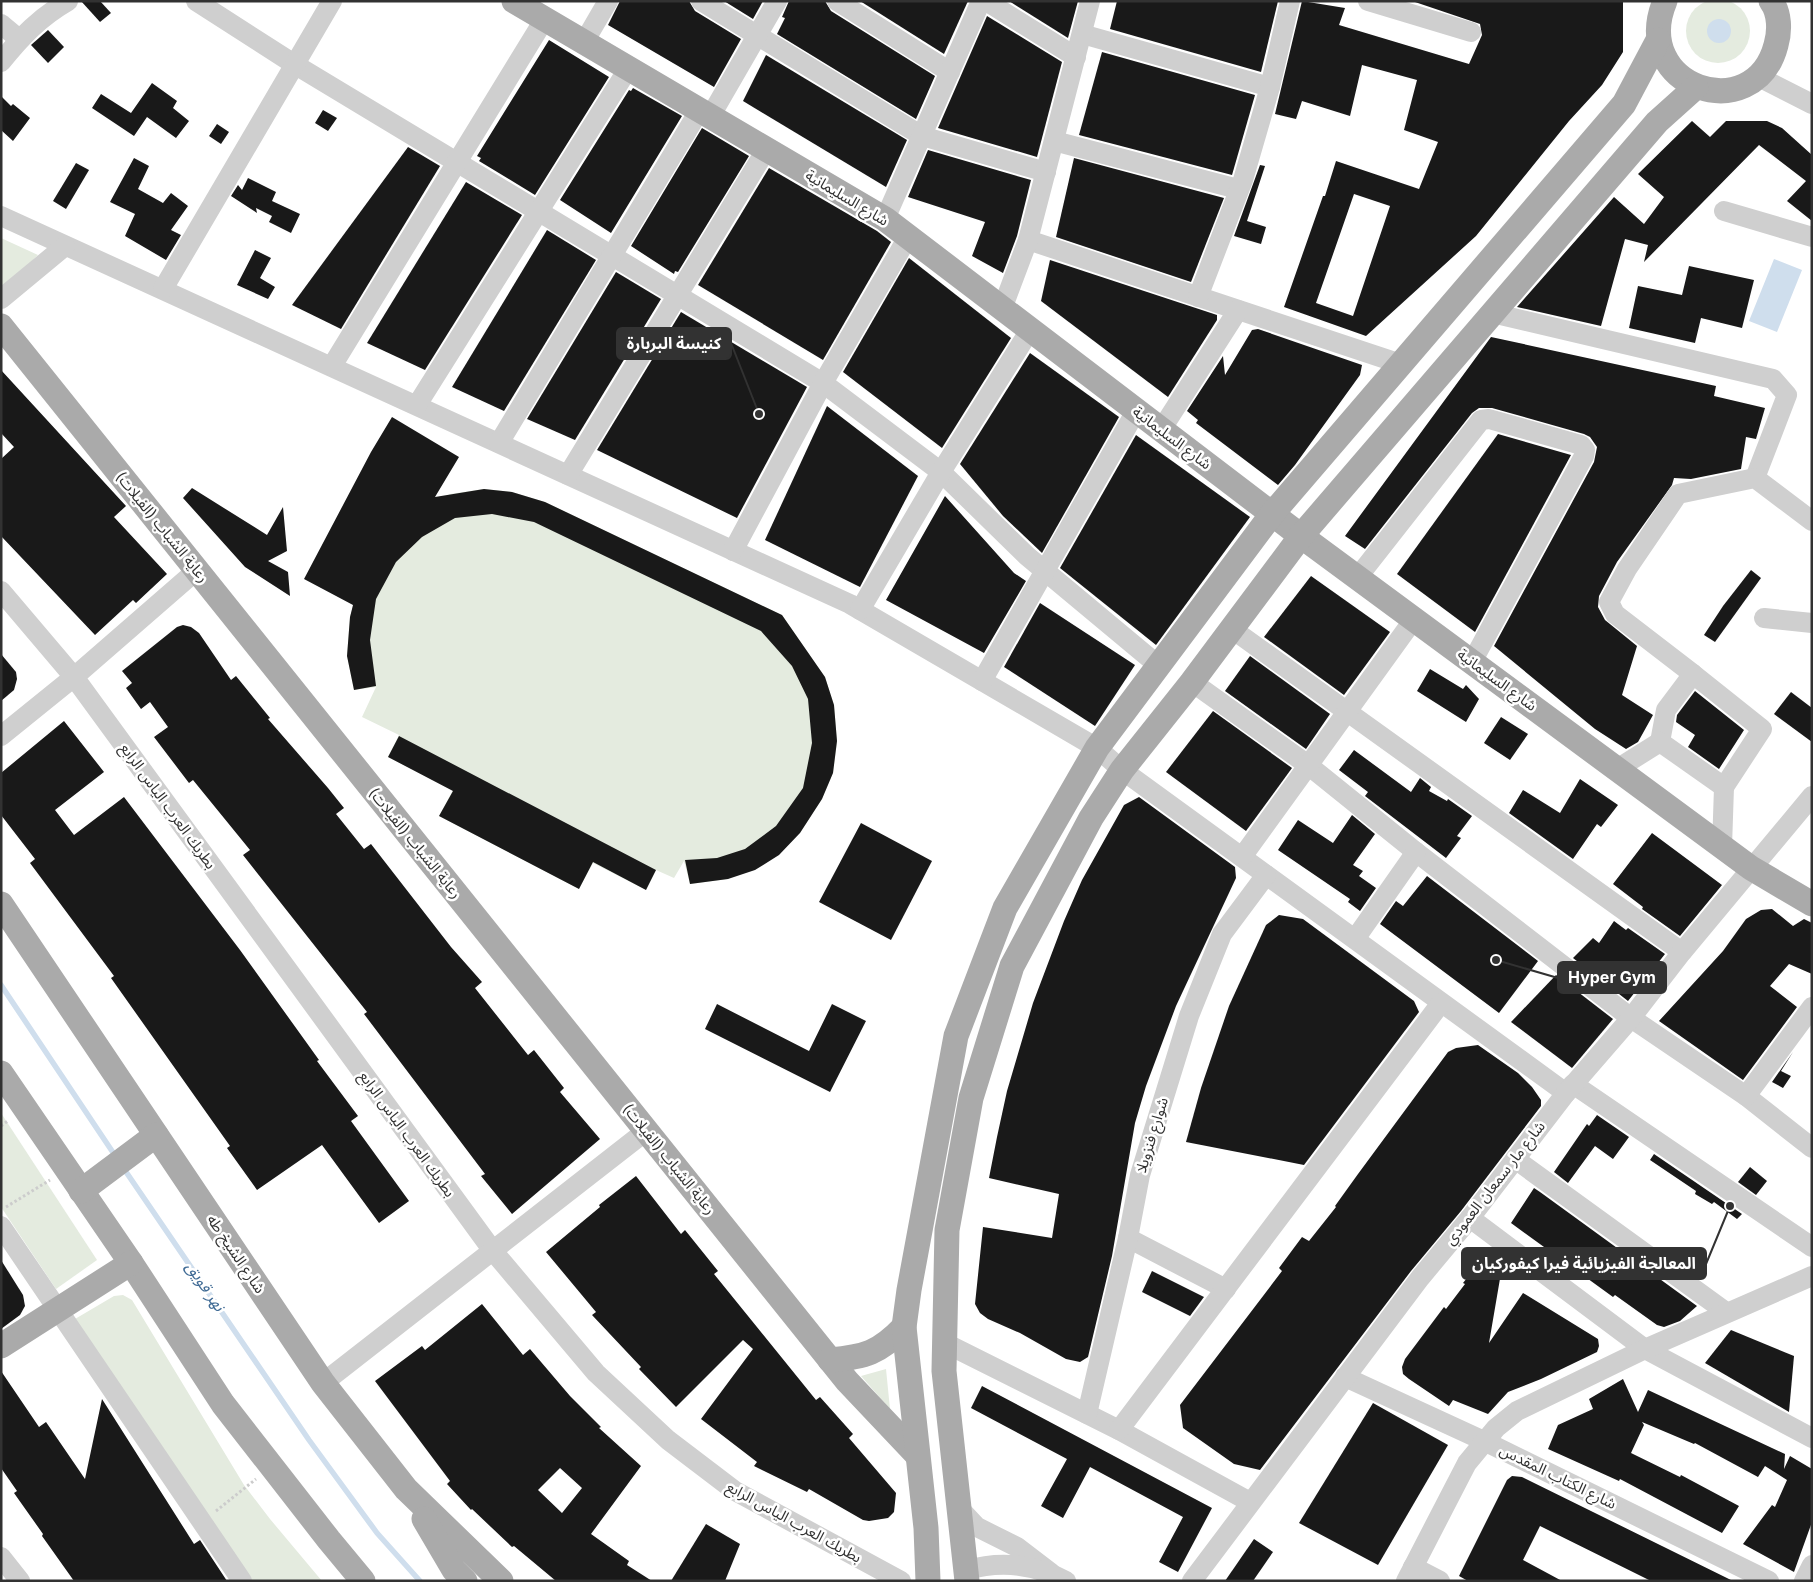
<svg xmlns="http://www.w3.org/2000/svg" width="1813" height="1582" viewBox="0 0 1813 1582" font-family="Inter,'Noto Sans Arabic',sans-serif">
	<rect width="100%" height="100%" fill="#fff"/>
	<g fill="#e4ebdf">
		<circle cx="1718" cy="31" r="32"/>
		<path d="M1,238l37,17 -37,37z"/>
		<path d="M484,489l28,3 33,10 237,113 43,62 9,28 3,36 -4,32 -11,26 -22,34 -72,46 -38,5 -6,-23 -10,17 -18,-8 -10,20 -53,-27 -14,26 -140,-73 14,-26 -65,-33 11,-22 -37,-18 14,-30 -22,3 -7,-34 3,-39 10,-33 63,-76 27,-14z"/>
		<path d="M1,1113l96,147 -41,29 -55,-82z"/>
		<path d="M123,1295l9,5 112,185 26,34 52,62h-74l-173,-262 39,-23z"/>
		<path d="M886,1369l4,40 -29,-33z"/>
	</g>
	<g fill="#cfdeed">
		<circle cx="1719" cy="31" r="12"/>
		<path d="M1774,259l28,11 -25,62 -28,-11z"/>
	</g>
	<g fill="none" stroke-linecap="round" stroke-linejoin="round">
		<g stroke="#cfdeed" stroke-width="5.5">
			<path d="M1,985l115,172"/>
			<path d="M122,1166l187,274 68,93 43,48"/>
		</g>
	</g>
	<g fill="#191919" fill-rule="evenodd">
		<path d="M81,1h19l11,12 -11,9z"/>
		<path d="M620,1h69l6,10 46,28 -27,48 -106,-62z"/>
		<path d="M724,1h39l-10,18z"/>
		<path d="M789,1h36l6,10 104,65 -19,43 -139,-85 8,-16 -3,-1z"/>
		<path d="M860,1h108l-24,53z"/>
		<path d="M1009,1h69l-10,37z"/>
		<path d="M1117,1h161l-17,71 -151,-43z"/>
		<path d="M1302,1l43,7 -6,17 130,39 13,-29 -2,-11 -68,-23h211v51l-21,33 -33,36 -93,115 -110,100 -82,-29 39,-111h2l11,-35 83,28 19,-47 -34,-12 13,-50 -55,-15 -12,51 -48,-15 -6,18 -21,-5zM1354,194l36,12 -37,110 -37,-13z"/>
		<path d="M987,16l75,46 -25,95 -99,-29z"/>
		<path d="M48,30l16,17 -16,16 -17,-18z"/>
		<path d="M549,40l60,37 -74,118 -56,-34 2,-3 -4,-2z"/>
		<path d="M1102,52l153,43 -23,80 -153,-40z"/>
		<path d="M766,55l141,85 -21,47 -143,-86z"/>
		<path d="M152,83l25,18 -4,7 16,13 -13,17 -29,-21 -13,19 -42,-28 9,-14 30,19z"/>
		<path d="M633,88l49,28 -71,117 -51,-33 69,-110 2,1z"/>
		<path d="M1,96l10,10 2,-2 17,14 -17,23 -12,-11z"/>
		<path d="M323,110l14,8 -9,13 -13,-8z"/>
		<path d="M1692,121l18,16 16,-16h41l15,7 30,27v66l-25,-20 19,-20 -47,-36 -115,117 4,-17 -23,-6 -24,87 -84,-19 97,-110 30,27 20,-27 -26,-23z"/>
		<path d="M217,124l12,8 -8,12 -12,-8z"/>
		<path d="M702,128l47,28 -71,116 -3,-1 -1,3 -43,-28z"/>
		<path d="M408,147l32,19 -99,163 -49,-24z"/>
		<path d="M928,150l103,30 -14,56 -14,37 -31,-17 13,-34 -77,-25z"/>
		<path d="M134,158l15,8 -11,23 25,14 8,-10 17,13 -17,24 10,5 -15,25 -41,-24 10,-22 -25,-12z"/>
		<path d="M1074,158l150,40 -33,84 -135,-45z"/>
		<path d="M76,163l13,7 -23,39 -13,-8z"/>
		<path d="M1260,165l5,1 -18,55 19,6 -5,17 -27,-8z"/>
		<path d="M769,168l108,63 14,11 -68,118 -125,-75z"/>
		<path d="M248,178l28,14 -4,9 28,13 -9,19 -22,-11 3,-6 -16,-8 1,5 -26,-17 7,-11 4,5z"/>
		<path d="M466,182l56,33 -97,155 -58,-27z"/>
		<path d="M547,230l49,30 -92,151 -52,-24z"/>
		<path d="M255,250l16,8 -11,20 15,9 -7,12 -31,-14z"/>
		<path d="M909,258l102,80 -69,110 -99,-76z"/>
		<path d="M1050,260l167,55v5l-49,77 -127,-96z"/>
		<path d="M1689,266l65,14 -12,48 -41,-10 -6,25 -66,-15 9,-42 44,9z"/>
		<path d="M616,272l45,27 -86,141 -48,-21z"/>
		<path d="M681,312l126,75 -70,131 -140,-68z"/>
		<path d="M1258,329l104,36 -2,10 -65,90 -17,20 -82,-62 2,-3 -11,-9 36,-55 2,19 27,-45z"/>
		<path d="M1491,337l225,49 -2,10 51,12 -9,31 -10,-2 -5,32 -50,10 -17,-1 -2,7 -55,77 -18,34 -1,11 7,13 32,26 -15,49 31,20 -15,27 -12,7 -31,-20 -101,-83 100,-184 3,-15 -7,-10 -6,-3 -92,-26h-13l-7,5 -107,136 -20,-13z"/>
		<path d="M1030,353l89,64 -77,136 -39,-37 -43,-52z"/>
		<path d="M1,370l125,136 -12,11 53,57 -31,29 -3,-3 -38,35 -94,-99v-77l13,-12 -13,-14z"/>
		<path d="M827,406l91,70 -58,111 -95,-47z"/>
		<path d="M392,417l67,40 -24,40 49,-8 28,3 33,10 237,113 43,62 9,28 3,36 -4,32 -11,26 -22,34 -21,22 -24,15 -27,9 -38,5 -5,-24 32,-2 28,-9 31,-23 27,-38 9,-45 -4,-44 -16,-33 -31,-35 -227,-109 -42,-8 -37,4 -33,19 -26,25 -20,37 -6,41 6,46 -22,4 -7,-34 3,-39 3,-12 -49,-26 67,-127z"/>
		<path d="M1498,434l73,21 -96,177 -78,-58z"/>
		<path d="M1136,435l114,82 -94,128 -96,-77z"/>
		<path d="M192,488l75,47 16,-28 4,44 -19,10 20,11 2,24 -45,-29 -62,-69z"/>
		<path d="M945,496l69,77 12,8 -42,72 -98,-53z"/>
		<path d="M1751,570l10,8 -46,64 -11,-7 19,-29z"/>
		<path d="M1311,576l79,56 -46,63 -80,-58z"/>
		<path d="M1040,603l95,62 -40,61 -91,-59z"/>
		<path d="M183,625l8,2 8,6 32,47 5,-4 34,42 -2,1 60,69 16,20 -8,6 28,35 7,-5 80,103 31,35 -7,6 53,67 6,-5 30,38 -4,4 40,47 -88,75 -31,-38 4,-2 -121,-160 3,-2 -124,-157 7,-5 -57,-70 -4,3 -35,-46 14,-10 -18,-25 -9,7 -15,-21 6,-5 -10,-12 55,-44z"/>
		<path d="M1,654l15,18 1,7 -3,11 -13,11z"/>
		<path d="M1250,656l80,58 -24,35 -81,-58z"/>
		<path d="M1430,669l33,20 3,-4 13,14 -13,23 -49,-31z"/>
		<path d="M1695,691l49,39 -25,39 -31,-22 7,-12 -19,-13 1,-7z"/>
		<path d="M1791,692l21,16v34l-38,-28z"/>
		<path d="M1213,711l79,57 -46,63 -80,-59z"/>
		<path d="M1501,717l27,17 -18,26 -26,-17z"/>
		<path d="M64,721l40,51 -49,38 19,25 50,-38 116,153 79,110 -2,1 41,55 -7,5 58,80 -30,22 -57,-78 -65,45 -30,-42 3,-2 -119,-168 3,-2 -84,-113 5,-4 -34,-44v-42z"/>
		<path d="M399,736l257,134 -10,20 -53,-28 -14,27 -140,-73 14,-25 -65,-34z"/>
		<path d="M1354,750l57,42 9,-14 11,9 -2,4 18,10 1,-2 24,17 -15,20 4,2 -15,20 -81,-62 3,-4 -29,-22z"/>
		<path d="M1580,779l38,26 -17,22 -4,-3 -24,35 -64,-46 14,-23 37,23z"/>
		<path d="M1139,797l96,70 1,11 -60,128 -30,80 -11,37 -23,133 -24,101 -8,5 -14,-3 -46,-26 -32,-14 -8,-6 -5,-9 8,-77 69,11 7,-44 -70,-16 8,-41 10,-46 26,-88 31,-82 18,-41 42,-75z"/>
		<path d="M1352,815l23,19 -22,31 10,6 -4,5 17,12 -16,23 -12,-9 2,-3 -72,-49 20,-30 35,23z"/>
		<path d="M861,823l71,38 -41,79 -72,-38z"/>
		<path d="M1652,833l70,52 -42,51 -38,-27 1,-2 -30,-23z"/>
		<path d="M1427,876l111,85 -39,52 -119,-89 16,-23 7,5z"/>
		<path d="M1772,909l21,17 11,-7 8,4v51l-23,-10 -19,22 27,21 -54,73 -84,-59 64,-70 23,-32 15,-9z"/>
		<path d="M1279,915l24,4 111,82 5,11 -115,153 -118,-23 15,-54 28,-82 37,-81z"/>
		<path d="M1614,921l12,9 2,-2 37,26 -37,47 -55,-43 20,-20 6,5z"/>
		<path d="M1556,975l57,44 -41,49 -61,-46z"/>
		<path d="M717,1004l92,47 23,-47 34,17 -36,71 -125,-63z"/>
		<path d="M1478,1045l40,28 14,14 9,13v6l-80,105 -50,60 -151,199 -26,-6 -51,-36 -3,-23 102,-134 -3,-3 23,-31 7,4 27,-34 -1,-1 23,-32 90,-122 8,-4z"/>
		<path d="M1793,1052l-12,19 10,5 -8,12 -11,-6z"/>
		<path d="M1597,1115l32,22 -16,22 -18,-13 -27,37 -14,-11 33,-48 2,2z"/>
		<path d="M1654,1154l88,60 -5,5 -23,-17 -2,2 -17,-10 1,-3 -46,-31z"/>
		<path d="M1750,1167l17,14 -11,14 -18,-13z"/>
		<path d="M636,1176l45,58 4,-4 33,41 -4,3 102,126 4,-3 33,37 -4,4 47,55 -2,19 -6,6 -19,3 -6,-1 -54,-31 -2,3 -53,-26 3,-4 -56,-43 52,-70 -10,-9 -67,67 -37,-38 2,-2 -49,-52 4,-3 -50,-60 54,-45 -1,-2z"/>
		<path d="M1534,1188l6,4 157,114 -17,15 -16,6 -7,-2 -42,-30 -2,2 -102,-74z"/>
		<path d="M1486,1254l16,13 -13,76 34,-50 75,46 1,7 -2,6 -56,27 -33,13 -20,22 -35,-14 -4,6 -40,-27 -6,-5 -1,-7 3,-8 39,-52 2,2 19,-25 -2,-1z"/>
		<path d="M1,1260l22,35 2,11 -5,9 -19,14z"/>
		<path d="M1152,1271l52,26 -14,19 -48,-24z"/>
		<path d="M482,1304l41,51 7,-6 40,47 31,31 -2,1 42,38 -50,68 38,27 -2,4 25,16h-96l-42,-35 -2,1 -40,-38 -1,1 -24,-26 3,-3 -75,-100 47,-35 3,4zM560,1468l22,20 -20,25 -24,-23z"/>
		<path d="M1731,1330l63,26 -5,56 -84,-49z"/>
		<path d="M1,1371l38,56 7,-5 39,57 17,-80 92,145 6,-4 27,41h-153l-32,-45 1,-2 -29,-41 3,-2 -16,-23z"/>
		<path d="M1623,1379l15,33 10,-22 137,64 -1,15 6,-13 22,13v53l-18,50 -51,-28 29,-39 3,2 12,-27 -22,-14 -7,11 -63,-34 -1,1 -52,-22 2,3 -13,28 49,24 1,-2 58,31 -17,27 -102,-54 -1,2 -71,-32 10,-24 35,-16 -4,-10z"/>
		<path d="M982,1386l230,122 -34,64 -19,-10 24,-45 -93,-50 -27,51 -22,-12 26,-47 -96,-51z"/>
		<path d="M1373,1403l75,42 -70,120 -79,-42z"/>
		<path d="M1512,1476l10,1 211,104h-82l-111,-55 -17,34 39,21h-94l-9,-5 48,-96z"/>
		<path d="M706,1524l34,20 -15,37h-54z"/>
		<path d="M1254,1539l19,13 -20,29h-28z"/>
	</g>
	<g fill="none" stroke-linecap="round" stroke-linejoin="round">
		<g stroke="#ccc" stroke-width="3" stroke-dasharray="2.5 2.5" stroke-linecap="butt">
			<path d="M1,1126l8,-6"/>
			<path d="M6,1207l44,-27"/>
			<path d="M216,1511l40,-32"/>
		</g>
		<g stroke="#cfcfcf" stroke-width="20">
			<path d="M196,1l98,63 529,319 118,89 86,84 132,110"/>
			<path d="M701,1l221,135 124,36"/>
			<path d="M837,1l113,71"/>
			<path d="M986,1l90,56"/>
			<path d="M1368,1l103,31"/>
			<path d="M1,24l18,15"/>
			<path d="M1082,34l188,53"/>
			<path d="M583,44l25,-43"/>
			<path d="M1,62c20,-25 39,-45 67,-61"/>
			<path d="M1757,76l55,28"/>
			<path d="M710,117l67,-116"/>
			<path d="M1054,141l184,48"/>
			<path d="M1724,211l88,26"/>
			<path d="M1,216l849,388 247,144 25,22 444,323"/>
			<path d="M885,219l96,-218"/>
			<path d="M1028,240l373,124"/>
			<path d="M163,289l169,-288"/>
			<path d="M1198,297l45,-117 27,-93 20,-86"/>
			<path d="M1,299l64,-53"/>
			<path d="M1002,309l26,-69 62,-239"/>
			<path d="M1492,313l281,66 14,16 -32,83"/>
			<path d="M332,366l212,-346"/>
			<path d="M417,405l211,-336"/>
			<path d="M1161,430l77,-120"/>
			<path d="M499,443l200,-332"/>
			<path d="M568,475l198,-325"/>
			<path d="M733,551l90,-168 85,-146"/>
			<path d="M1357,578l124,-158 8,-1 92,26 4,5 -1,6 -112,206"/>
			<path d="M1,591l73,86 419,574 103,122 72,67 67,51 166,90"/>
			<path d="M860,610l81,-138 89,-142"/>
			<path d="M1764,618l48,5"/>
			<path d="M1232,629l450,323"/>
			<path d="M1693,674l-78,-60 -6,-12 18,-33 51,-75 77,-16 57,43"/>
			<path d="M982,681l154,-270"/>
			<path d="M1192,682l116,83 108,87 215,166 115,78 66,52"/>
			<path d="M1,736l73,-59 123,-107"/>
			<path d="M1660,742l6,-32 27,-36 69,55 -38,58"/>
			<path d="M1617,769l43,-27 64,45 -2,60"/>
			<path d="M1242,857l172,-238"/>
			<path d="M1355,939l61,-87"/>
			<path d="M1573,1084l239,163"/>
			<path d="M1746,1096l66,-89"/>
			<path d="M1515,1159l211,153"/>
			<path d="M1470,1218l175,131 167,89"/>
			<path d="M1,1226l241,355"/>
			<path d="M1128,1238l98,51"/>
			<path d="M943,1342l176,88 131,72"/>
			<path d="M1345,1377l139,64 285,140"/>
			<path d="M323,1383l323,-252"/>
			<path d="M1087,1414l41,-176 12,-63 49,-159 33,-82 44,-59"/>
			<path d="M1119,1430l322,-427"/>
			<path d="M961,1510l16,17 40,20 34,26"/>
			<path d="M1,1557l19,24"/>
			<path d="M1413,1567l27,14"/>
			<path d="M967,1570c35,-10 67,-6 99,11"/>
			<path d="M1192,1581l228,-303 50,-60 96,-125 65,-75 51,-66 130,-156"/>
			<path d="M1406,1581l61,-118 29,-35 21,-17 128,-62 167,-73"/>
			<path d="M1804,1581l8,-16"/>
		</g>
		<g stroke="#aaa" stroke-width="25">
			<path d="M514,1l371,218 416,317 450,332 61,36"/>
			<path d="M1665,1c-36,86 89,128 111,44 4,-14 4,-32 -5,-44"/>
			<path d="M1,326l846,1055 70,74"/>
			<path d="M1,904l322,479 83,106 95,92"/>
			<path d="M1,1073l130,190 92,141 106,136 34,41"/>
			<path d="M81,1191l75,-56"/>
			<path d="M1,1346l130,-83"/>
			<path d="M830,1360c35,-3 49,-7 74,-33"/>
			<path d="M424,1519l30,51 11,11"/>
			<path d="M928,1581l-2,-53 -22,-201 5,-37 47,-254 49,-128 92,-160 175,-234 352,-410 34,-64"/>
			<path d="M967,1581l-23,-210 3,-141 24,-132 41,-132 79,-148 31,-48 70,-88 109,-146 356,-414 39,-35"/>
		</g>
	</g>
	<g text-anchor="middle" stroke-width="5" stroke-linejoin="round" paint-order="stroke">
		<g font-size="15" fill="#323232" stroke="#fff">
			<text transform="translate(847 198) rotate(31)" y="5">شارع السليمانية</text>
			<text transform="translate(1172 438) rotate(37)" y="5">شارع السليمانية</text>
			<text transform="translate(162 527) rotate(51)" y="5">رعاية الشباب (الفيلات)</text>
			<text transform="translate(1497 680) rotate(36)" y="5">شارع السليمانية</text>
			<text transform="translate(168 806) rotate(54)" y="5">بطريك العرب الياس الرابع</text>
			<text transform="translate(415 843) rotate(51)" y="5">رعاية الشباب (الفيلات)</text>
			<text transform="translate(407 1134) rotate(54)" y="5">بطريك العرب الياس الرابع</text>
			<text transform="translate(1152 1135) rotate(-73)" y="5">شوارع فنزويلا</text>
			<text transform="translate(669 1159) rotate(51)" y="5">رعاية الشباب (الفيلات)</text>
			<text transform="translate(1495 1183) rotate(-52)" y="5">شارع مار سمعان العمودي</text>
			<text transform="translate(236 1254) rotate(56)" y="5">شارع الشيخ طه</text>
			<text transform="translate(1558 1477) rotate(26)" y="5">شارع الكتاب المقدس</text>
			<text transform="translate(794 1522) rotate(29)" y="5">بطريك العرب الياس الرابع</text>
		</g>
		<g font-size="16" font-style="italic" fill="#406b95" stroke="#fff">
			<text transform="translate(206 1286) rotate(56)" y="6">نهر قويق</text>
		</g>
	</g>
	<path fill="none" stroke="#323232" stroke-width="2" d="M759 414L731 343M1496 960L1558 978M1730 1206L1706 1264"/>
	<g fill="#323232" stroke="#fff" stroke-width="2">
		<circle cx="759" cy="414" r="5"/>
		<circle cx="1496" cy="960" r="5"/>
		<circle cx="1730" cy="1206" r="5"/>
	</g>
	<g fill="#323232" stroke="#323232" stroke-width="2">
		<rect x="617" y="328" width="114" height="31" rx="5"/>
		<rect x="1558" y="962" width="108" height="31" rx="5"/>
		<rect x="1462" y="1248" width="244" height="31" rx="5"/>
	</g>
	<g font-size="16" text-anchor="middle" font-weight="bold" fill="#fff">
		<text x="674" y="349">كنيسة البربارة</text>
		<text x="1612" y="983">Hyper Gym</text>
		<text x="1584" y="1269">المعالجة الفيزيائية فيرا كيفوركيان</text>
	</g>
	<rect width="1813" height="1582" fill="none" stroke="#323232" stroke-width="5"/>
</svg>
